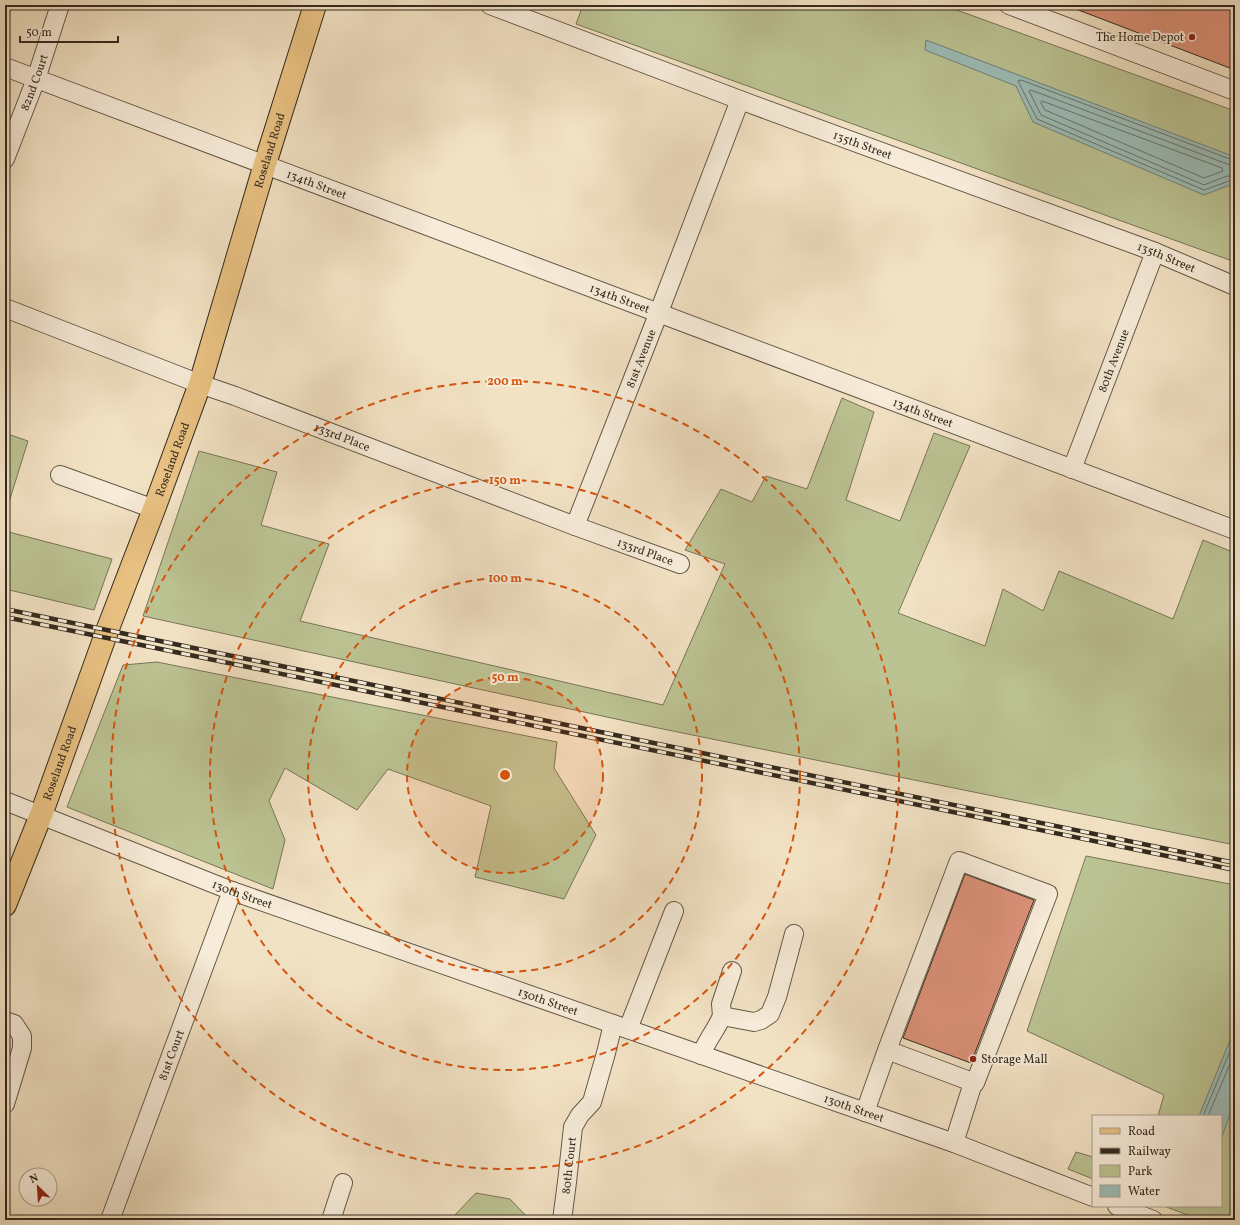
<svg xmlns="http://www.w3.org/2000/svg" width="1240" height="1225" viewBox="0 0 1240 1225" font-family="Vollkorn,serif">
	<rect width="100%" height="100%" fill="#f2e2c4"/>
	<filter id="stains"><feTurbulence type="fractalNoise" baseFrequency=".005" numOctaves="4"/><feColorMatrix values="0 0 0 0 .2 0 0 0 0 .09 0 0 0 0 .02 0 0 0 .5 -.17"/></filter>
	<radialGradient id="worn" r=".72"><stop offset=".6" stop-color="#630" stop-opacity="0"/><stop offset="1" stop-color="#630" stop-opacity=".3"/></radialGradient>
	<g fill="#bcc393" stroke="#787658">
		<path d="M583,5h360l292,106v151l-659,-238z"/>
		<path d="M842,398l32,14 -28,88 54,21 34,-88 36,13 -72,167 87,33 18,-57 40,22 16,-40 114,48 30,-79 32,13v292l-582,-118 -510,-111 56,-165 78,21 -16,53 68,19 -29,77 363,84 62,-141 -40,-14 36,-61 31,13 14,-26 41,13z"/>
		<path d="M5,433l23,8 -23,74z"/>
		<path d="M5,531l107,28 -18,51 -89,-21z"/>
		<path d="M157,662l400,80 -3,26 42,67 -32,64 -89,-22 16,-71 -103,-37 -31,41 -72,-42 -16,33 16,39 -12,49 -206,-82 56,-142z"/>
		<path d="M1086,856l149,29v335h-34l-37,-14h57v-90h-63l6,-21 -137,-64z"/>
		<path d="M1076,1152l17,5v22l-25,-10z"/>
		<path d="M476,1193l34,6 20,21h-80z"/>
	</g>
	<g fill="#9cbdb8" stroke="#72827a">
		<path d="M926,40l309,117v30l-5,-2 -26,10 -171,-73 -17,-36 -91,-36z"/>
		<path d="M1235,1028v73l-14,38v-23h-22z"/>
	</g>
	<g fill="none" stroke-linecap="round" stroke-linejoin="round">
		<g stroke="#68746b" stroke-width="1">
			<path d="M1042,101l180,67 1,3 -19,7 -159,-68 -4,-7z"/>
			<path d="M1235,161l-214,-81 -3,1 19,38 167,71 25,-9 6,1"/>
			<path d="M1235,166l-5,-1 -199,-75 -2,1 12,24 163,70 23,-9 8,1"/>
			<path d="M1203,1116l32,-77"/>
			<path d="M1208,1116l27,-64"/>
		</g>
	</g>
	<g fill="#dc9279" stroke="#342a1e">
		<path d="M1068,5h167v65l-167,-64z"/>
		<path d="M965,874l69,26 -63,163 -68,-25z"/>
	</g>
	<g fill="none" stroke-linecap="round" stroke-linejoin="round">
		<defs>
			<g id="minor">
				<path id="s1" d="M490,5l250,95 415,152 80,34"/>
				<path d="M1009,5l226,86"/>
				<path id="s2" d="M5,67l1230,463"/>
				<path id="s3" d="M5,159l31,-80 24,-74"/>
				<path id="s4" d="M5,308l195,76 35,12 340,130 105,38"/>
				<path id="s5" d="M1072,469l83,-217"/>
				<path d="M60,475l94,34"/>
				<path id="s6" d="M575,526l84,-214 81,-212"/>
				<path id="s7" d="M5,801l227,90 722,252 139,54"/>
				<path d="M722,1016l-1,-12 11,-33"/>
				<path d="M5,1021l9,3 8,12v12l-17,56"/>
				<path d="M628,1029l46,-118"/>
				<path d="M701,1055c6,-15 15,-25 21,-39l32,6 7,-2 9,-6 7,-17 17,-63"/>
				<path d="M865,1112l22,-62 72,-189 89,33 -73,189 -88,-33"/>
				<path d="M954,1143l19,-60"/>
				<path d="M1117,1206l36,14"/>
				<path id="s8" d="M110,1220l122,-329"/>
				<path d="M331,1220l12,-37"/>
				<path id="s9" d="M562,1220l5,-38 6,-55 7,-12 12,-13 14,-49 7,-29"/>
			</g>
			<g id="major">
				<path id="s10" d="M5,905l36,-90 66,-184 47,-122 46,-125 65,-220 50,-159"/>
			</g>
		</defs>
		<use href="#minor" stroke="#645848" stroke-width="20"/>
		<use href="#major" stroke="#342a1e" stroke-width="24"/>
		<use href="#minor" stroke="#f7ecd9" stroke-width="18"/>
		<use href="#major" stroke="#e9c182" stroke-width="22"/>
		<defs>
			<g id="rail">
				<path d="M5,609l1230,254"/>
				<path d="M5,617l1230,253"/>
			</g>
		</defs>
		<use href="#rail" stroke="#342a1e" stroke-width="4.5"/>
		<use href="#rail" stroke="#f7ecd9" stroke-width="3" stroke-dasharray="9" stroke-linecap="butt"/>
	</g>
	<circle cx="505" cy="775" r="98" fill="#d6540e" fill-opacity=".12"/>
	<g fill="none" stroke="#d6540e" stroke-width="2" stroke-dasharray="7 5">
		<circle cx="505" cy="775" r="98"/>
		<circle cx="505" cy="775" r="197"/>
		<circle cx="505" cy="775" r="295"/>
		<circle cx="505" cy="775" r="394"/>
	</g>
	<g fill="#8f2418" stroke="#f7ecd9" stroke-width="1.5">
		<circle cx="1192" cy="37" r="4"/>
		<circle cx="973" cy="1059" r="4"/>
	</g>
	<g text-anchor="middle" stroke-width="4" stroke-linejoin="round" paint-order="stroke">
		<g font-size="12" fill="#342a1e" stroke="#f7ecd9" text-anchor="end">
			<text x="1184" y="41">The Home Depot</text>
			<text x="981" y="1063" text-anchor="start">Storage Mall</text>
		</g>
		<g font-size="12" fill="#342a1e" stroke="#f7ecd9">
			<text dy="4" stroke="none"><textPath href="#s3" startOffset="82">82nd Court</textPath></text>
			<text dy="4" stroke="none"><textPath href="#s1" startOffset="398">135th Street</textPath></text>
			<text dy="4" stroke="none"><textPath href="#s10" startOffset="800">Roseland Road</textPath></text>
			<text dy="4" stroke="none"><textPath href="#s2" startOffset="333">134th Street</textPath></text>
			<text dy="4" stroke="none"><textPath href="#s1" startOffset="722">135th Street</textPath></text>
			<text dy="4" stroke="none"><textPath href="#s2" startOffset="657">134th Street</textPath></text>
			<text dy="4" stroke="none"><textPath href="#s6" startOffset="180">81st Avenue</textPath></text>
			<text dy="4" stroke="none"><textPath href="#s5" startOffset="116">80th Avenue</textPath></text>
			<text dy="4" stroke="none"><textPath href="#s2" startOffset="981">134th Street</textPath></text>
			<text dy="4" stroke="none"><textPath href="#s4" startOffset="361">133rd Place</textPath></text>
			<text dy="4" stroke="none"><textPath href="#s10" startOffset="476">Roseland Road</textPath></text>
			<text dy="4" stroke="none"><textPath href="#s4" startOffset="685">133rd Place</textPath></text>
			<text dy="4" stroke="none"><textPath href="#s10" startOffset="152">Roseland Road</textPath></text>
			<text dy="4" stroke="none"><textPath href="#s7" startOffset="255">130th Street</textPath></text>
			<text dy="4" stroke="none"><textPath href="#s7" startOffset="579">130th Street</textPath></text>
			<text dy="4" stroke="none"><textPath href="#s8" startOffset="176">81st Court</textPath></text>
			<text dy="4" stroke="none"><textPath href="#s7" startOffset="903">130th Street</textPath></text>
			<text dy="4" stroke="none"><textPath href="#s9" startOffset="55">80th Court</textPath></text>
		</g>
	</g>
	<circle cx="505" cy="775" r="6" fill="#d6540e" stroke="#f7ecd9" stroke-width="2"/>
	<g font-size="12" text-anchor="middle" font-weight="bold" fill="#d6540e" stroke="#f7ecd9" stroke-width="4" stroke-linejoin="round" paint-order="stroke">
		<text x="505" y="385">200 m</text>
		<text x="505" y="484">150 m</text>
		<text x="505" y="582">100 m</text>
		<text x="505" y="681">50 m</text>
	</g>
	<rect width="1240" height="1225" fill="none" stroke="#f2e2c4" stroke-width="20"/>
	<rect x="6" y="6" width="1228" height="1213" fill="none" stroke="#342a1e" stroke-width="2"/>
	<rect x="10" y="10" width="1220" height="1205" fill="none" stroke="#342a1e"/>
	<rect x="1092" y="1115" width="130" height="92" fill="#f7ecd9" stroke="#a99e8e"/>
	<rect x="1100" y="1128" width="20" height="6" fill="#e9c182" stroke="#a99e8e"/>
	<text x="1128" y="1135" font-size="12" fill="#342a1e">Road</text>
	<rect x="1100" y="1148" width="20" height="6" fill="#342a1e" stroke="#a99e8e"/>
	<text x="1128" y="1155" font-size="12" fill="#342a1e">Railway</text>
	<rect x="1100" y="1165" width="20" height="12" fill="#bcc393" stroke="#a99e8e"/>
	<text x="1128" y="1175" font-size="12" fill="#342a1e">Park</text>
	<rect x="1100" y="1185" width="20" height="12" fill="#9cbdb8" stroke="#a99e8e"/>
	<text x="1128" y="1195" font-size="12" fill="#342a1e">Water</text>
	<g transform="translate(38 1187) rotate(335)"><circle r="19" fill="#f7ecd9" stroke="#a99e8e"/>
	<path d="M0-3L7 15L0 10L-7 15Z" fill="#8f2418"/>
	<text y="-6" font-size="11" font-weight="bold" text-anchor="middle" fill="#342a1e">N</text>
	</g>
	<path d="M20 36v6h98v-6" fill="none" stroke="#342a1e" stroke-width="2"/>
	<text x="26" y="36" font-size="12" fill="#342a1e" stroke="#f7ecd9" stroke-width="3" paint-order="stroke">50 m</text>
	<rect width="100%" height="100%" filter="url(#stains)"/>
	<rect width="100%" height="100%" fill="url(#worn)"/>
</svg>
